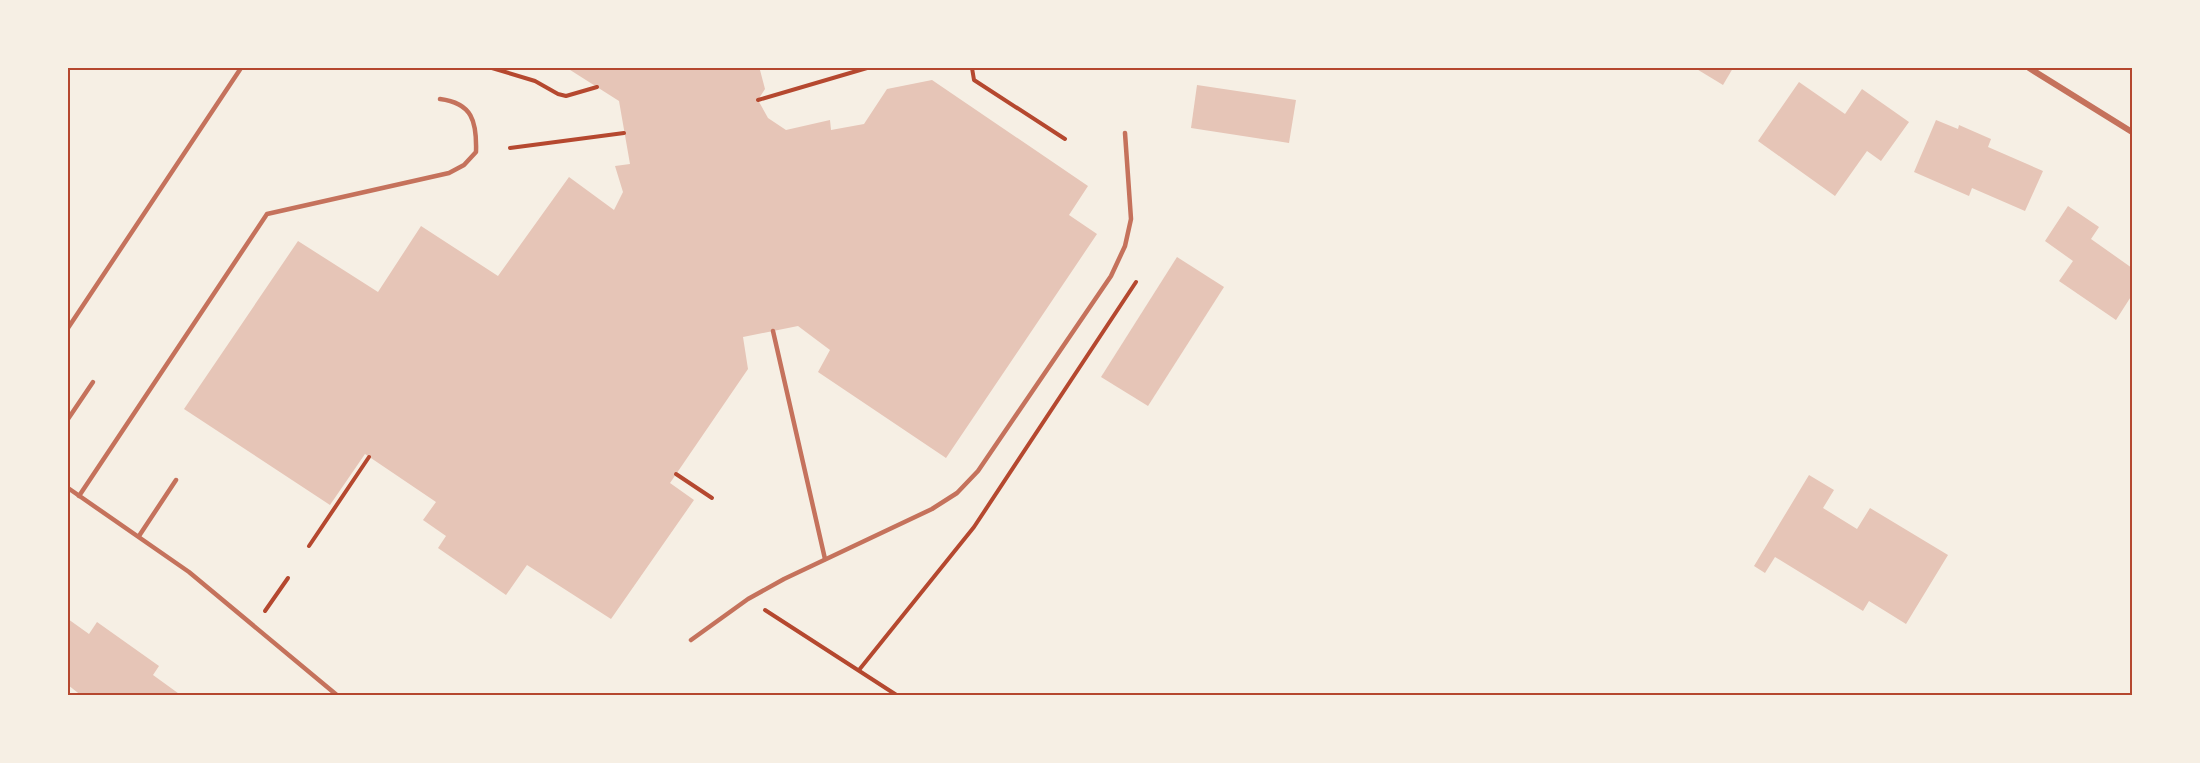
<svg xmlns="http://www.w3.org/2000/svg" width="2200" height="763" viewBox="0 0 2200 763" font-family="'Source Serif 4',serif">
	<rect width="100%" height="100%" fill="#f6efe4"/>
	<g fill="#e6c5b7">
		<path d="M567,68h194l-1,2 5,19 -7,11 10,18 18,12 44,-10 1,10 33,-6 23,-35 45,-9 156,106 -19,29 28,19 -151,224 -128,-86 12,-22 -32,-24 -55,11 5,32 -78,114 24,17 -83,119 -84,-54 -21,30 -68,-47 8,-12 -23,-16 13,-18 -71,-48 -35,51 -146,-96 114,-168 80,51 43,-66 77,50 71,-99 45,33 9,-18 -8,-26 15,-2 -11,-63z"/>
		<path d="M1695,68h38l-10,17z"/>
		<path d="M1799,82l46,32 17,-25 47,33 -28,39 -14,-10 -32,45 -77,-55z"/>
		<path d="M1197,85l99,15 -7,43 -98,-15z"/>
		<path d="M1936,120l22,9 1,-4 32,14 -3,8 55,24 -18,40 -53,-23 -3,8 -55,-24z"/>
		<path d="M2068,206l31,21 -8,12 41,29v27l-16,25 -57,-39 14,-20 -28,-20z"/>
		<path d="M1177,257l47,30 -76,119 -47,-29z"/>
		<path d="M1809,475l25,15 -11,18 34,21 13,-21 78,47 -42,69 -37,-23 -6,10 -88,-54 -10,16 -11,-7z"/>
		<path d="M68,619l21,15 8,-12 62,44 -6,9 29,21h-100l-14,-11z"/>
	</g>
	<g fill="none" stroke-linecap="round" stroke-linejoin="round">
		<g stroke="#b5482f" stroke-width="4">
			<path d="M492,68l43,13 23,13 8,2 31,-9"/>
			<path d="M972,68l2,12 91,59"/>
			<path d="M758,100l109,-32"/>
			<path d="M510,148l114,-15"/>
			<path d="M676,474l36,24"/>
			<path d="M309,546l60,-89"/>
			<path d="M765,610l133,86"/>
			<path d="M265,611l23,-33"/>
			<path d="M859,670l115,-143 162,-245"/>
		</g>
		<g stroke="#c5725c" stroke-width="4.5">
			<path d="M68,328l173,-260"/>
			<path d="M773,331l52,228"/>
			<path d="M68,419l25,-37"/>
			<path d="M68,488l121,84 149,124"/>
			<path d="M79,496l188,-282 182,-41 15,-8 12,-13c1,-31 -4,-49 -36,-53"/>
			<path d="M139,536l37,-56"/>
			<path d="M691,640l57,-41 36,-20 148,-70 25,-16 21,-22 133,-195 14,-30 6,-27 -6,-86"/>
		</g>
		<path stroke="#c5725c" stroke-width="6" d="M2029,68l103,64"/>
	</g>
	<rect width="2200" height="763" fill="none" stroke="#f6efe4" stroke-width="138"/>
	<rect x="69" y="69" width="2062" height="625" fill="none" stroke="#b5482f" stroke-width="2"/>
</svg>
